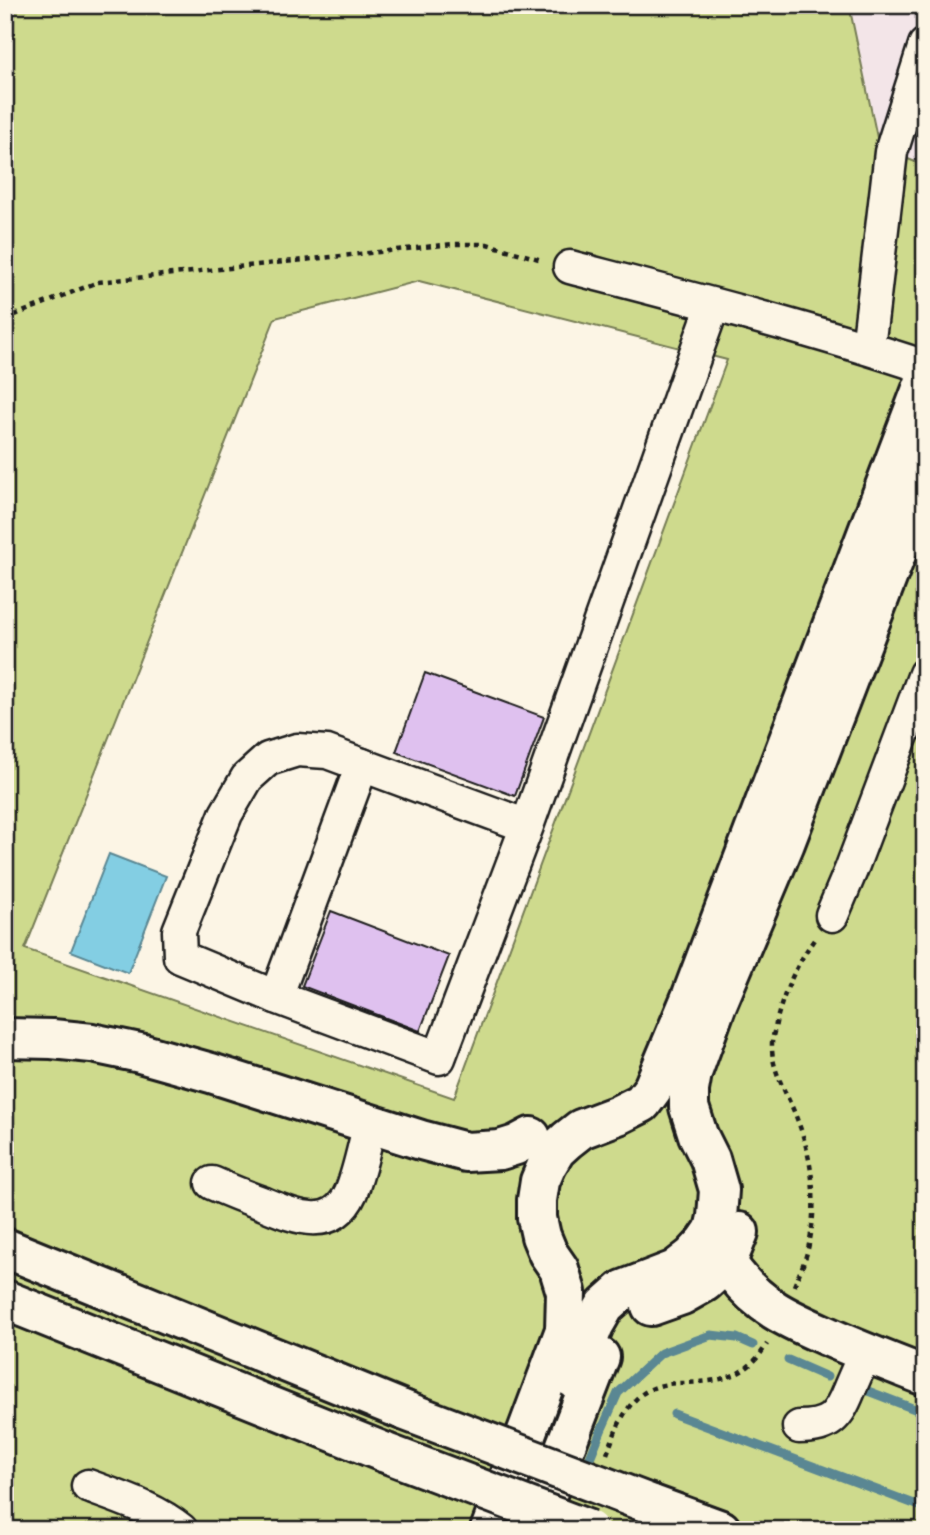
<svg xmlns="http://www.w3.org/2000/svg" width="930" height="1535" viewBox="0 0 930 1535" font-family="Mali,sans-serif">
	<rect width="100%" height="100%" fill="#fcf5e5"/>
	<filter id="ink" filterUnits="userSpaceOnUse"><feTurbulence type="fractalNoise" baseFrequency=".0143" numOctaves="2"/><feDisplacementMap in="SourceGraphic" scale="14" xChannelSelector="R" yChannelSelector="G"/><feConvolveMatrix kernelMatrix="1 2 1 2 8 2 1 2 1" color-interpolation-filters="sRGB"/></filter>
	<g filter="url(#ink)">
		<path fill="#f3e5e8" d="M849,5h76v161l-45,-19z"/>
		<path fill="#ceda8d" stroke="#757b54" stroke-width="2" fill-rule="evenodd" d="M5,5h844l30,142 46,19v1364h-920zM419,281l308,79 -273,738 -429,-149 250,-631z"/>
		<path fill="#83cee3" stroke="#5a8793" stroke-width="2" d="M109,854l57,22 -38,97 -57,-22z"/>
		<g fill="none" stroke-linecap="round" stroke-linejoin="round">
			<g stroke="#5a8793" stroke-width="9">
				<path d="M788,1360l39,17"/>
				<path d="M868,1391l57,22"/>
				<path d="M674,1414l251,94"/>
				<path d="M585,1470l16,-39 17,-38 43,-40 50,-18 26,3 16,7"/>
			</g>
		</g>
		<g fill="#dfc1ef" stroke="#1c1c1c" stroke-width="2">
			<path d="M425,673l119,44 -29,79 -119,-44z"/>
			<path d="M331,911l118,45 -29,75 -118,-45z"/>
		</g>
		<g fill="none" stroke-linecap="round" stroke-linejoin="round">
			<defs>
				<g id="minor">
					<path d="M570,267c119,31 238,61 355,100"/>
					<path d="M868,348l23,-196 34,-107"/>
					<path d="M527,826l-200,-74 -30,-2 -29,9 -21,19 -21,36 -47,117 1,26 96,40 163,61 88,-232 186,-521"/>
					<path d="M832,915l19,-45 74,-196"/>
					<path d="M276,997l86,-232"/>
					<path d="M212,1183c16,7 33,14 50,20 32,13 70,31 89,-11 9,-22 13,-46 19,-68"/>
					<path d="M799,1427c31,0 39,-10 50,-37 5,-12 11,-25 16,-37"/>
					<path d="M88,1486c32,12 66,22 93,44"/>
				</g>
				<g id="major">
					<path d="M651,1306l31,-11 23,-13 22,-20 12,-30"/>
					<path d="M573,1378l21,-53 11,-19 18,-16 52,-20 18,-14 12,-13 9,-13 3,-13 2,-27 -9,-31 -12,-24 -9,-28v-17l3,-17 25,-69 68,-161 140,-364"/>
					<path d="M490,1530l75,-200 1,-38 -7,-23 -11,-16 -7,-17 -4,-18v-18l3,-19 7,-16 9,-15 11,-10 14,-11 37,-14 24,-12 11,-15 39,-93 233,-614"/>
					<path d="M533,1530l67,-173"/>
				</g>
				<g id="highway">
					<path d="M5,1038l47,1 40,4 48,10 71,20 210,67 45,12 34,-2 16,-5 15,-8"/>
					<path d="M714,1230c6,15 10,31 21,44 26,34 56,46 94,63 31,14 63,26 96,39"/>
					<path d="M5,1248l398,162"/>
					<path d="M5,1300l381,153"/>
					<path d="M650,1504l71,26"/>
				</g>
			</defs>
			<use href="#minor" stroke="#1c1c1c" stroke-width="37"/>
			<use href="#major" stroke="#1c1c1c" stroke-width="44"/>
			<use href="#highway" stroke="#1c1c1c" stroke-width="44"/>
			<g stroke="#1c1c1c" stroke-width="4.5" stroke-dasharray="5 5" stroke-linecap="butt">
				<path d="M5,319l93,-37 355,-38h34l55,16"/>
				<path d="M794,1286c4,-10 9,-20 12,-30 13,-44 8,-94 -9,-137 -9,-25 -26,-47 -25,-75 0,-7 3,-14 4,-21 8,-32 21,-60 40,-86"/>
				<path d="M607,1454c8,-21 16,-46 35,-60 13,-9 27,-11 42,-11 37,-2 62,-4 83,-39"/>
			</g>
			<use href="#minor" stroke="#fcf5e5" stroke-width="32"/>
			<use href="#major" stroke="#fcf5e5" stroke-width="38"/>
			<use href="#highway" stroke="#fcf5e5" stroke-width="38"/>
			<defs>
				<g id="highway-bridge">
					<path d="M403,1410l247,94"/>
					<path d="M386,1453l203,77"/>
				</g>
			</defs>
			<use href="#highway-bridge" stroke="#1c1c1c" stroke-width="44" stroke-linecap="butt"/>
			<use href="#highway-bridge" stroke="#fcf5e5" stroke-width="38"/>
		</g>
	</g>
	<rect width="930" height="1535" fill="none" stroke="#fcf5e5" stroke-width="28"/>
	<rect x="14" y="14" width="902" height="1507" fill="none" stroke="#1c1c1c" stroke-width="2.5" filter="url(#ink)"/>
</svg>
